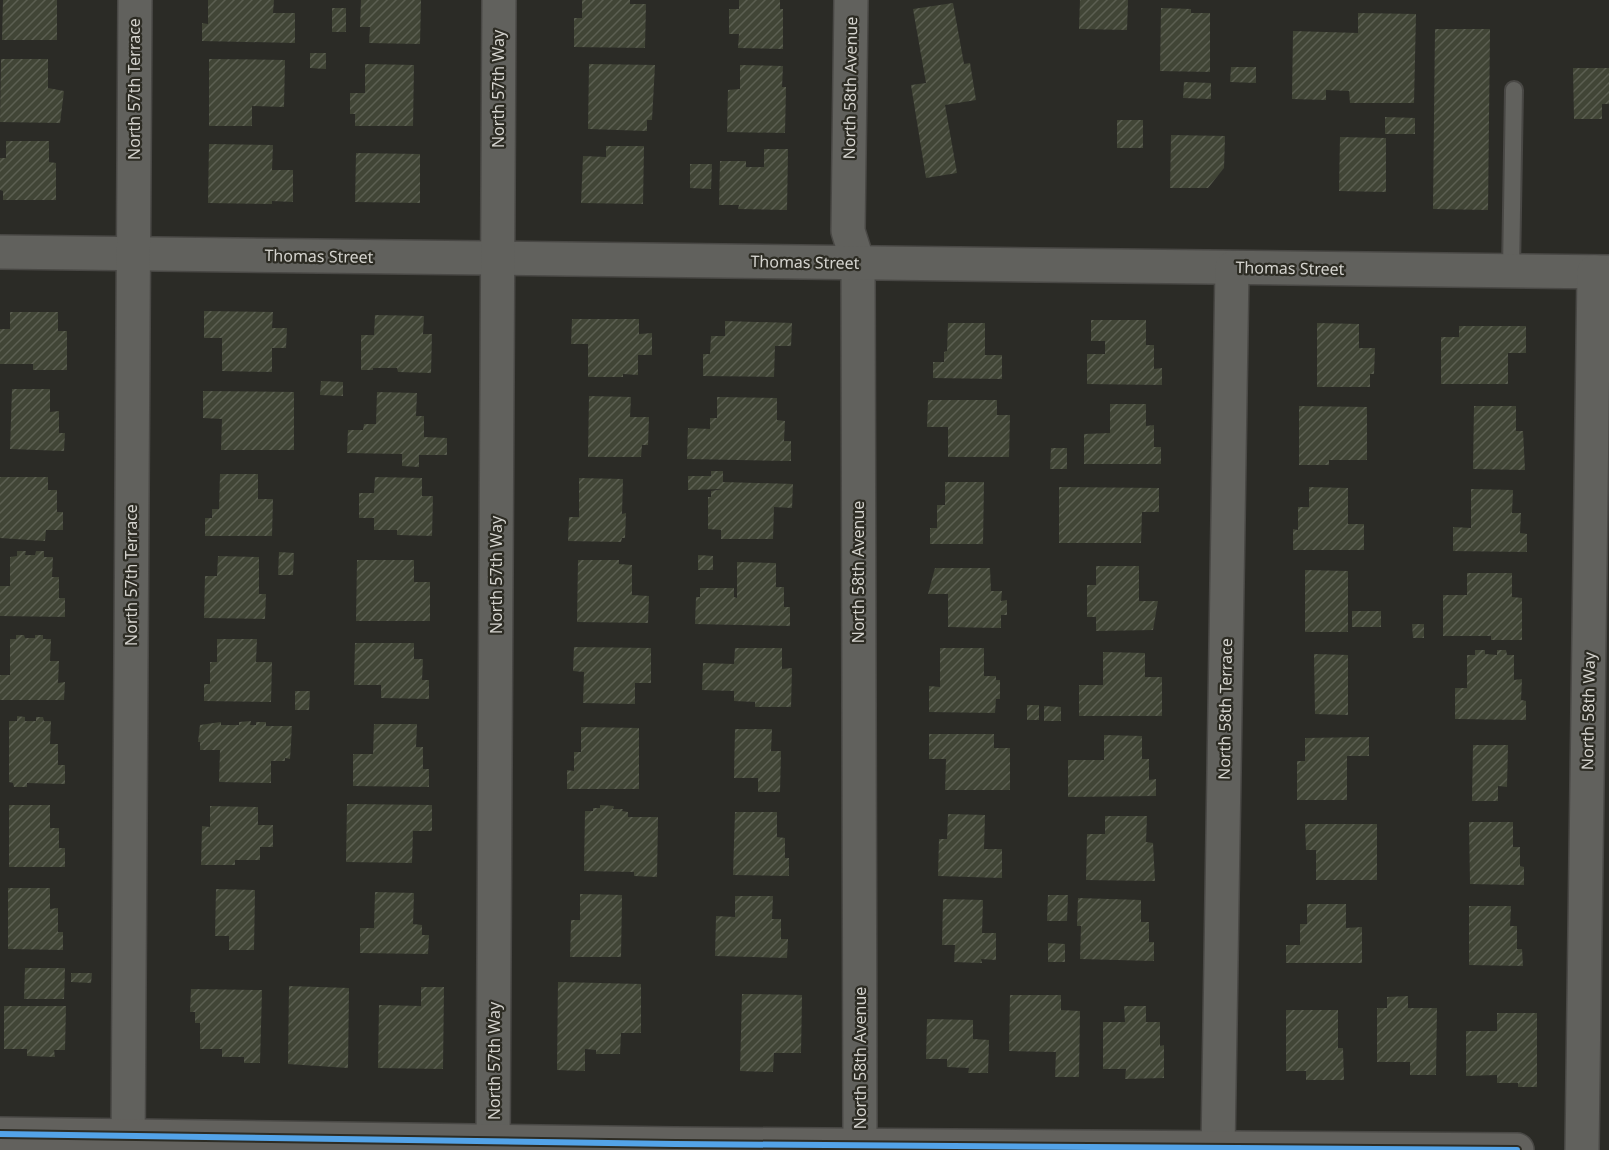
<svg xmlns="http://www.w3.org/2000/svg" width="1609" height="1150" viewBox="0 0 1609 1150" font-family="'Noto Sans',sans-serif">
	<defs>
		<pattern id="building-hatch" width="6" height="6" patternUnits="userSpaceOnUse" patternTransform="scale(1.5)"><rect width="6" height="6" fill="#414536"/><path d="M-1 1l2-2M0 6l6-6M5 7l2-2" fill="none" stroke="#5c5f52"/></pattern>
	</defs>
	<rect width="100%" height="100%" fill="#2b2b26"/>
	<g fill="url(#building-hatch)">
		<path d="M3,0h54v40h-55z"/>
		<path d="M208,0h66l-1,13h22v30l-93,-2v-18l6,1z"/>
		<path d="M361,0h60l-1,44 -51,-1 1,-16h-10z"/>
		<path d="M582,0h48v4h16l-1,44 -71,-1v-29h8z"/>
		<path d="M739,0h41v9h3v40l-45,-1 1,-14h-10v-25h10z"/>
		<path d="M1080,0h48l-1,30 -48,-1z"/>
		<path d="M953,3l11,61 6,-1 6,37 -31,5 12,68 -31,5 -15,-93 15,-2 -13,-74z"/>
		<rect x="332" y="8" width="14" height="24"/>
		<path d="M1161,8l30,1v4h19v59l-50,-1z"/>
		<path d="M1358,13l58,1 -2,89h-64l-1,-12 -23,-1v10l-34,-1 1,-68 65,2z"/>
		<path d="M1435,29h55l-2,181 -55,-1z"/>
		<path d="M310,53h16v16l-16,-1z"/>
		<path d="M1,59h47v29l16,3 -4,32 -60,-1z"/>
		<path d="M209,59l76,1 -1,47 -32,-1v20h-43z"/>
		<path d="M365,64l49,1 -1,61h-58v-12h-5v-21h15z"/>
		<path d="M589,64l66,1 -3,55h-5v11l-59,-2z"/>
		<path d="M740,65l43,1 -1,21h4l-1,46 -58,-1 1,-42 12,-1z"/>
		<path d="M1231,67h25v16l-26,-1z"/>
		<path d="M1573,68h36v36h-7v15h-28z"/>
		<path d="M1184,82l27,1v16l-28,-1z"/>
		<path d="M1385,117l30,1v16h-30z"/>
		<rect x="1117" y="120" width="26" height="28"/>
		<path d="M1171,135l54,1 -1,32 -16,20h-38z"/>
		<path d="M1340,137l46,1v54l-47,-1z"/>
		<path d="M6,141h43v21l7,1v37h-53v-9l-3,-1v-32h6z"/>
		<path d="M209,144l64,1 -1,25h21v32l-21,-1v3l-64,-1z"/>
		<path d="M606,146h38l-1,58 -62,-1 2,-47 23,1z"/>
		<path d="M764,149h24l-1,61 -49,-1 1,-4h-20l1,-44h26v6h18z"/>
		<path d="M356,153l64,1v49l-65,-1z"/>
		<path d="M690,164h22l-1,25 -21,-1z"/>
		<path d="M204,311l69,1 -1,16h15l-1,20h-14v24l-50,-1v-33h-18z"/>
		<path d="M10,312h48v19h9v39h-34v-6h-33v-35h10z"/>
		<path d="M375,315l49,1 -1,18h9l-1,39 -33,-1 -1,-4h-24v2h-12v-35h13z"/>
		<path d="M572,319h67v15l13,-1v22h-14v20l-15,-1v3h-35v-33h-17z"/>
		<path d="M1091,320h55v25h8v24l8,-1v17l-75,-1v-30h18v-13h-14z"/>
		<path d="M725,321l67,2 -1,23h-16l-1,31 -71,-1v-22h7l1,-18h14z"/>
		<path d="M948,323h37v32h17v24l-69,-1v-16h11v-10l3,-1z"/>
		<path d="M1317,323l42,1v24h16l-1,26h-4v13h-53z"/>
		<path d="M1459,326h67v27h-18v31h-67v-47h18z"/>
		<path d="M321,381l22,1v14l-23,-1z"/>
		<path d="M12,389h38v23l9,-1v22h6l-1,18 -54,-2z"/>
		<path d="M203,391l91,1v58h-73l1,-31 -19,-1z"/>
		<path d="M377,392l40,1 -1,23h8v21l23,1v17h-28v12l-17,-1v-12l-55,-1 1,-23h15l1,-6h12z"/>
		<path d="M589,396l42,1 -1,20h19l-1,28h-6l-1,12h-53z"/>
		<path d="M717,397l60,1v22l8,1 -1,20h7v20l-104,-2 1,-31 22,1v-11h7z"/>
		<path d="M928,400h69v15h13l-1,42h-61v-30h-21z"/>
		<path d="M1110,404h36v22l8,-1v22h7v17h-77v-30l26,-1z"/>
		<path d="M1299,406l68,1v53h-38v5h-30z"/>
		<path d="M1474,406h42v25h7l2,39 -52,-1z"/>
		<path d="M1051,448h16v21h-17z"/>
		<path d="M711,471h12v11l70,2 -1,24 -18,-1 -1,32h-52v-9l-13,-1v-32h3v-6l12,-2 -35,1v-14h23z"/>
		<path d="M220,474h38v25h15l-1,37h-67v-18h7v-9h7z"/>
		<path d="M0,477h48v13h9v22h6v18h-17l-1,11 -45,-3z"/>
		<path d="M375,477l47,1v18h11l-1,40 -35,-1v-5h-23v-12h-15v-25h15z"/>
		<path d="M579,478l44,1 -1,35 4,-1 -1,25h-3l-1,4 -53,-1 1,-24h10z"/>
		<path d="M945,482h39l-1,62h-53v-16h7v-23h8z"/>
		<path d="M1059,487l100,1v24h-17l-1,31h-82z"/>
		<path d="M1309,487l39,1v36h16v26h-71v-21l5,1v-23h11z"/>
		<path d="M1471,489l42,1 -1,23h9l-1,20 7,1v18l-74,-1v-24l18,1z"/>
		<path d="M17,551h9l-1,4h10l1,-4h8v6h9l-1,20h7v21h6v19l-65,-1v-30h10v-29l7,-1z"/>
		<path d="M279,552l15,1 -1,22h-15z"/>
		<path d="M698,555l15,1v14h-15z"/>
		<path d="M218,556l41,1v37h7l-1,25 -61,-1 1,-42h12z"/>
		<path d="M357,560h57v22h16v39h-74z"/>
		<path d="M578,560h41v4l13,1v30l17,1 -1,27 -71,-1z"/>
		<path d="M737,562l39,1v24h8v20h6v19l-95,-2 1,-27h4v-9h34v9l3,1z"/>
		<path d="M1096,566h43v35h19l-5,29 -57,1v-14h-9v-32h9z"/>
		<path d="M935,568h55l1,23h11l-1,10 6,-1v15h-6v13l-53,-1v-33h-20z"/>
		<path d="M1305,570l43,1v61h-43z"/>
		<path d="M1467,573h45v24l10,1v42h-31v-4h-48v-41h24z"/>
		<rect x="1352" y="611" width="29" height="16"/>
		<path d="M1412,624h12v14h-11z"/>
		<path d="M16,635h8l1,3h10v-3h8v4h8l-1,22h9l-1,22 7,-1 -1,18h-64v-25h10v-36h6z"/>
		<path d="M217,639h40l-1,23h16l-1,40 -67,-1v-17h6v-22h7z"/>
		<path d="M355,643h59v16h9l-1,21h7v19l-48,-1v-13h-27z"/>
		<path d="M574,647l77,1v35h-16v21l-52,-1 1,-31 -11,-1z"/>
		<path d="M735,648h47v21l10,-1 -1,39h-36v-5l-21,-1v-10l-32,-1 1,-27 31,1z"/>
		<path d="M940,648h44v28h12v4h4v19h-4l-1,14 -66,-1v-26l11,1z"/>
		<path d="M1475,650h10v4l12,1v-5h9l1,5h7v25l8,-1 -1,21 5,1v19l-71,-1v-31h12v-33h8z"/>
		<path d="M1103,652l42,1v24h17v39h-83v-31h24z"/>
		<path d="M1314,654l34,1v60l-33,-1z"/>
		<path d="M295,691h15l-1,19h-14z"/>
		<rect x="1027" y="705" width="12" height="15"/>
		<path d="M1044,706l17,1v14h-17z"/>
		<path d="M17,716l8,1v4h11v-4h7l1,4h7l-1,23h8v21h7v19l-38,-1v4h-13l-1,-4 -4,-1v-61h8z"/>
		<path d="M251,721l-1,4h6v-3h10v4h26l-2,33 -5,-1v3h-14v22l-52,-1 1,-32h-20v-8h-2l2,-17 21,-3v3h18v-3z"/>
		<path d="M374,724h43l-1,23h7v22h6v18l-76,-1v-32h20z"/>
		<path d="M581,727l58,1v61h-72v-19l7,1v-19h7z"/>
		<path d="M735,729h37l-1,22h10l-1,41h-22v-14h-24z"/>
		<path d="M929,734h65v14h16v42h-65l1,-31h-17z"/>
		<path d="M1104,735l38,1v23h7v21l7,-1v17l-88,1v-37h36z"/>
		<path d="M1369,737v19h-22v44h-50v-39h8v-23z"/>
		<path d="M1473,745h35l-1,42 -9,-1v15h-26z"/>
		<path d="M347,804l85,1v26h-19l-1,32 -66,-1z"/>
		<path d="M9,805h41v23h9v20h6v19h-56z"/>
		<path d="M600,805l14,1 -1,3h10l-1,2 6,1v5h30l-1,60 -23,-1v-4l-50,-1 1,-60h8v-3h7z"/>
		<path d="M210,806l48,1v18h15v22h-13v13h-25v5h-34l1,-39 8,1z"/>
		<path d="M735,812h42v25l8,1v20h4v18l-56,-1z"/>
		<path d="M948,814l37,1 -1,34h18v29l-64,-2 1,-37h8z"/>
		<path d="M1105,816h42l-1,26 7,1 2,38 -69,-1 1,-46h18z"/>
		<path d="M1469,822h44v25h7v19l4,1v18l-54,-1z"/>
		<path d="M1305,824h72v56h-61v-30h-10z"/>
		<path d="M8,888h42v21l8,-1v24h5v18l-55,-1z"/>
		<path d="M216,889l39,1 -1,60h-25v-14h-14z"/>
		<path d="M375,892l39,1 -1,31 9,1v10h7l-1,19 -68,-1v-25h14z"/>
		<path d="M580,894l42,1 -1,62h-51l1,-37h9z"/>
		<path d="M1048,895h20l-1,26h-20z"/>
		<path d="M735,896h38l-1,23h9v20h7l-1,19 -72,-2 1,-40 19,1z"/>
		<path d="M1078,898l63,2v22h8v20h5v19l-74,-2 1,-33h-4z"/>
		<path d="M943,899l40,1 -1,33h14v27l-15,-1 1,4 -28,-1 1,-17h-13z"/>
		<path d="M1307,904h39v24l16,-1v36h-76v-18h14v-21h7z"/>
		<path d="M1469,906h42l-1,20h7v23h5l1,17 -54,-1z"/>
		<path d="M1048,943l17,1v18h-17z"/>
		<path d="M25,968h40l-1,31h-40z"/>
		<path d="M71,973h21l-1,10 -20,-1z"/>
		<path d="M558,982l83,2v49h-20l-1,21h-24v-4l-11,-1v22l-28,-1z"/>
		<path d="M289,986l60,2 -1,80 -60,-4z"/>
		<path d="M421,987h23l-1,82 -65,-1 1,-63 42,1z"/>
		<path d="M191,989l71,1 -2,73h-16v-6h-22v-8h-22v-26h-5v-11h-5z"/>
		<path d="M742,994l60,1 -1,58h-27l-1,19 -33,-1z"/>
		<path d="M1010,995h51v15l19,1 -1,66h-24l1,-25 -47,-1z"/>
		<path d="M1408,996v12h29l-1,67h-26v-13h-33v-54h10v-11z"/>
		<path d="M4,1006h62l-1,44h-11l1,7 -28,-1v-7h-23z"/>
		<path d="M1124,1006h22v16h14v24l4,-1v33l-39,1 1,-10h-23v-47h22z"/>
		<path d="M1286,1010h52v38h5l1,32h-38v-9h-20z"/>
		<path d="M1497,1013h40v74h-19v-4h-21v-8l-31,1v-45h31z"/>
		<path d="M927,1019l46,1v19l16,1 -1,33h-20l1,-5 -22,-1v-8h-21z"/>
	</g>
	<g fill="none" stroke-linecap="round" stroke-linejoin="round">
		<defs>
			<path id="lane" d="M1511,271l3,-181"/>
			<g id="street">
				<path d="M851,0l-3,231 10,32 2,883"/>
				<path d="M0,252l1609,20"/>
				<path d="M128,1150l7,-1150"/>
				<path d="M493,1150l6,-1150"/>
				<path d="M1218,1150l14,-882"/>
				<path d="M1582,1150l12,-878"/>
			</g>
			<path id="primary" d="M0,1134l675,10 842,6"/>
		</defs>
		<use href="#lane" stroke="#494845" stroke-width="20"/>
		<use href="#street" stroke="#494845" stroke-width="36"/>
		<use href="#primary" stroke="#494845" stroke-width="36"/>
		<use href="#lane" stroke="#61615d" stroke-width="16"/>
		<use href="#street" stroke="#61615d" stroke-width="33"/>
		<use href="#primary" stroke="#62615d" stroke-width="33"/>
		<defs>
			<path id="bus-1" d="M0,1134l675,10 842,6"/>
		</defs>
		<use href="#bus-1" stroke="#2d2c24" stroke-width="10"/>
		<use href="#bus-1" stroke="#53a3e8" stroke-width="6"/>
	</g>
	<g text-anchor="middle" stroke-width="4.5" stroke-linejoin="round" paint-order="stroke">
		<g font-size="16" fill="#d4d3ce" stroke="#2d2c24">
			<text transform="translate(850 88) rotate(-89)" y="6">North 58th Avenue</text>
			<text transform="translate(134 89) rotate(-90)" y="6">North 57th Terrace</text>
			<text transform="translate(498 89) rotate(-90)" y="6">North 57th Way</text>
			<text transform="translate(319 256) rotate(1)" y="6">Thomas Street</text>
			<text transform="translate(805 262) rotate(1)" y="6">Thomas Street</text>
			<text transform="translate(1290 268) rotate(1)" y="6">Thomas Street</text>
			<text transform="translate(858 572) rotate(-90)" y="6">North 58th Avenue</text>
			<text transform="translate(131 575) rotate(-90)" y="6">North 57th Terrace</text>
			<text transform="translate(496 575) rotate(-90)" y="6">North 57th Way</text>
			<text transform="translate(1225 709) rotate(-89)" y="6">North 58th Terrace</text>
			<text transform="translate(1588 711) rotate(-89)" y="6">North 58th Way</text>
			<text transform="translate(860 1058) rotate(-90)" y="6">North 58th Avenue</text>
			<text transform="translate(494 1061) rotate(-90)" y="6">North 57th Way</text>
		</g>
	</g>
</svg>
